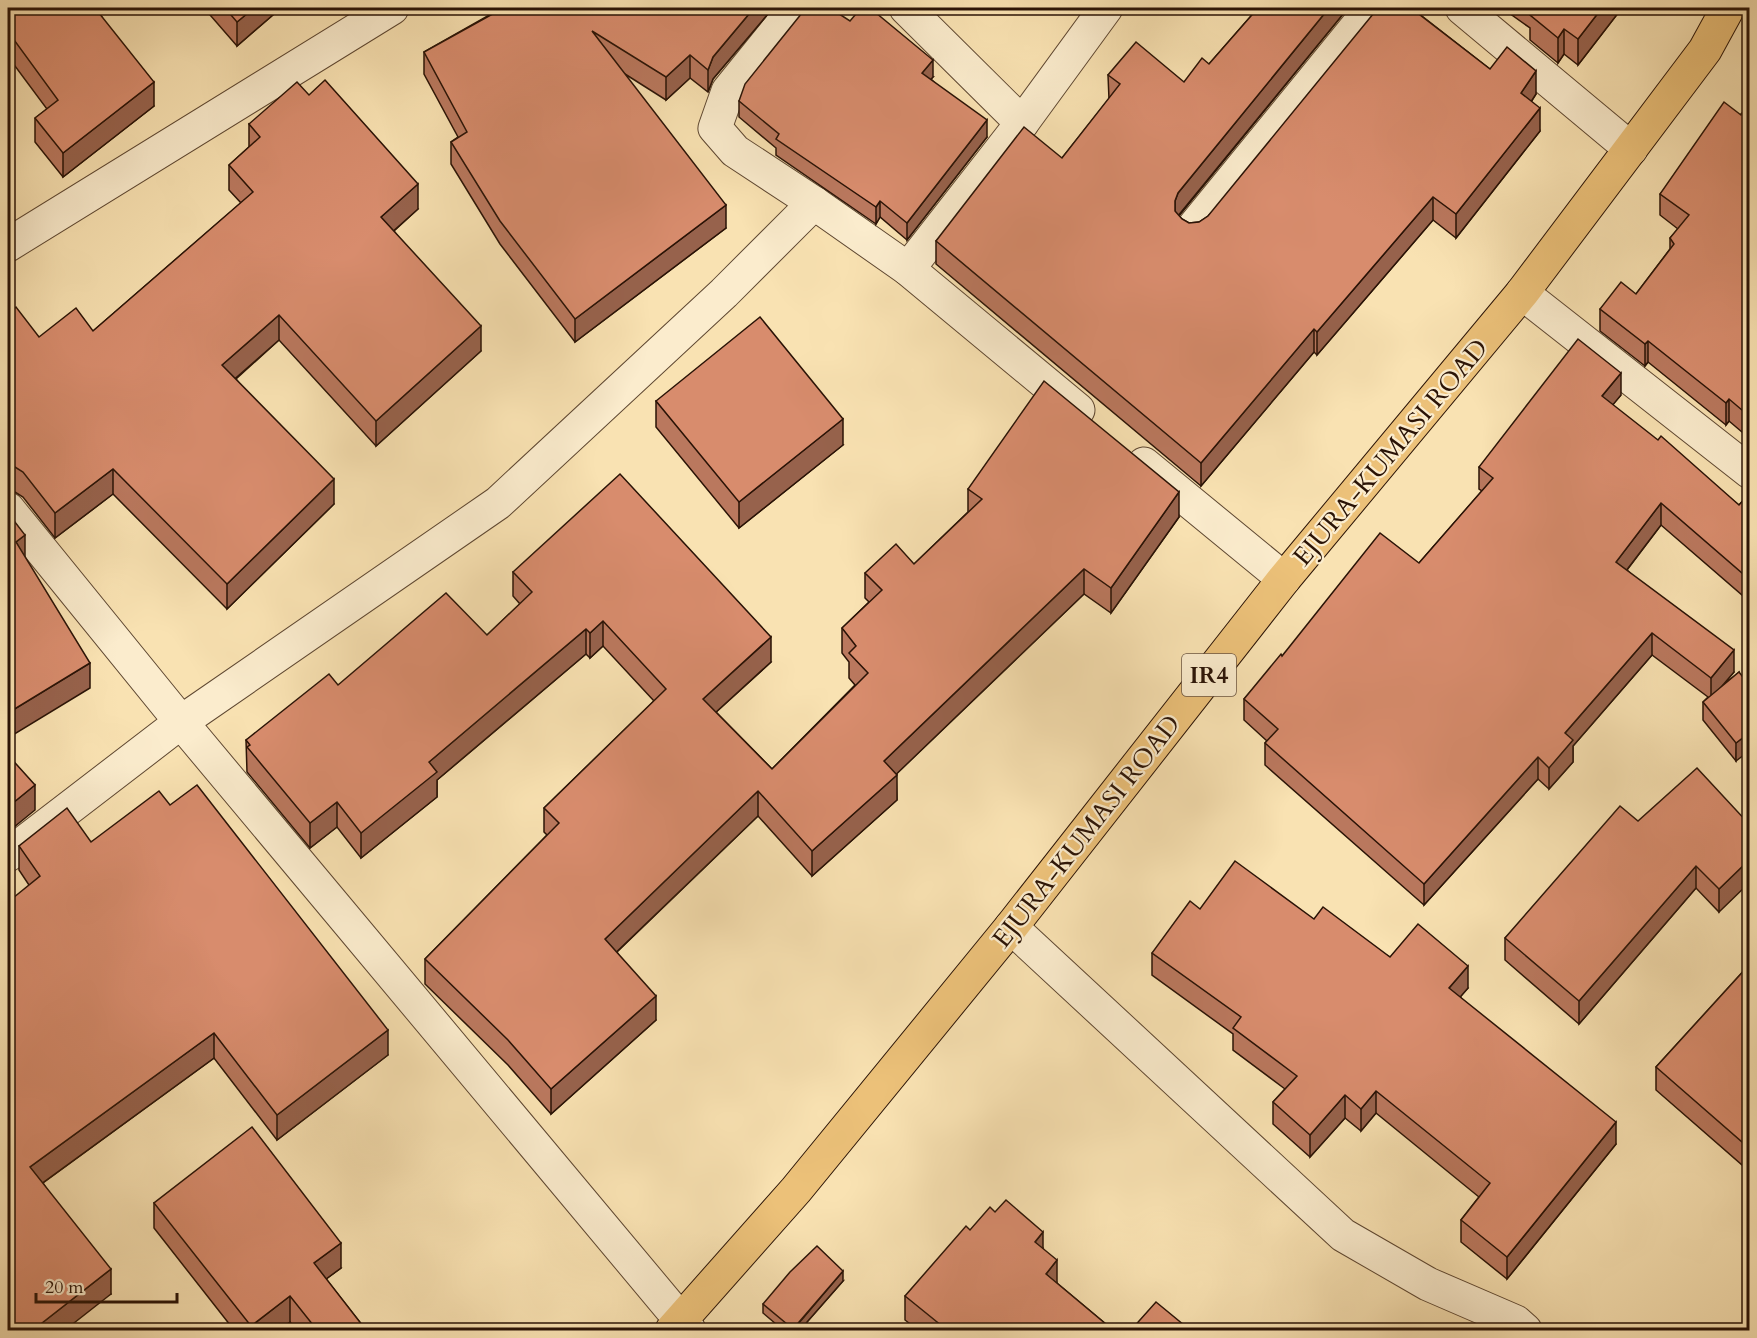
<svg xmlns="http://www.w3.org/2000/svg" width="1757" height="1338" viewBox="0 0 1757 1338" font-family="Cardo,serif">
	<rect width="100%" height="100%" fill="#f9e2b2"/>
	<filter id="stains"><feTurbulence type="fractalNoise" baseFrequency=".00333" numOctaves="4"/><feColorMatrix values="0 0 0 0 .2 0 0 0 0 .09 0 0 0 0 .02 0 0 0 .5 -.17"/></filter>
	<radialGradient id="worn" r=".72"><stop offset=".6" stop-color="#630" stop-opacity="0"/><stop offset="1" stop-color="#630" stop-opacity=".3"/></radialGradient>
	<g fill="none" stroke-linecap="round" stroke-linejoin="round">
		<defs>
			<g id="minor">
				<path d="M795,8l-67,83 -13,37 20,23 79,52 94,66 170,141"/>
				<path d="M906,8l116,115"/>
				<path d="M1462,8l169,141"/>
				<path d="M1193,228l179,-220"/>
				<path d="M8,245l384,-237"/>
				<path d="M908,269l114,-146 84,-115"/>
				<path d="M1522,293l228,179"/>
				<path d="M1144,464l140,115"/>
				<path d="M8,509l173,213 508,608"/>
				<path d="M8,855l173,-133 317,-219 226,-210 90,-90"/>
				<path d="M1011,927l332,308 85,49 88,38 9,8"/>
			</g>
			<path id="primary" d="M672,1330l124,-140 215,-263 273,-348 238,-286 183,-243 23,-42"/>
		</defs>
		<use href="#minor" stroke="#5e4731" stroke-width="35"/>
		<use href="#primary" stroke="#2a1306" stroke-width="35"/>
		<use href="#minor" stroke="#fbeccd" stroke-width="33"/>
		<use href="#primary" stroke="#ecc179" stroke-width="33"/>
	</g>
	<g fill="#ba785e" stroke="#2a1306" stroke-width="1.5">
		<path d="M8,8l91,4 55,94 -91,71 -28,-35v-24l12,-9 -35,-47z"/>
		<path d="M204,8h77l-44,38z"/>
		<path d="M493,8h280l-60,71 -5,13 -18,-14 -24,22 -41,-26 101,154 -151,114 -75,-98 -49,-80v-22l7,-5 -34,-63v-22l69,-39z"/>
		<path d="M1258,8h90l-169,208 3,3 7,4 10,-1 9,-6 205,-208v1l77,60 46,25 -5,8 9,29 -84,107 -23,-18 -116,135 -3,-3 -113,134 -265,-222v-23l126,-83 47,-59 -1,-24 76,7 25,-18z"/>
		<path d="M1502,8h120l-44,57 -14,-11 -6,9 -28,-23v-12z"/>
		<path d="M933,77l-2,2 56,58 -80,103 -27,-23 -4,7 -100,-69v-7l-37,-31v-16z"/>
		<path d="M1749,106v332l-20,-17 -3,4 -78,-63 -3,4 -45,-35v-22l36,-15 34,-45v-11l8,-9 -18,-14v-21z"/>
		<path d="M249,124l169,85 -24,22 87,120 -105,95 -97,-106 -43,39 98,125 -107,105 -114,-115 -58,44 -32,-41 -8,-5 -7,-1v-177l31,23 54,-6 148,-128 -12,-13v-25l20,-18z"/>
		<path d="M1621,395l-9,10 127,100 10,-11v107l-88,-76 -34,45 107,102 -11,13 16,-13 -3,89 -33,-41v-18l5,-5 -56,-42 -79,91v16l-24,27 -11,-10 -114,126 -159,-140v-22l2,-2 -23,-21v-21l38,-43 137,-93 63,-72 -3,-2v-22z"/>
		<path d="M656,401l187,44 -104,83 -83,-101z"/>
		<path d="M968,489l211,28 -68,96 -27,-19 -188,180 1,26 -85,76 -54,-60 -141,136 39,68 -105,94 -43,-49 -83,-81v-25l122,-124 -3,-3v-24l110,-107 -51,-55 -13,12 -4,-4 -149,126v17l-76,61 -24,-31 -27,21 -63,-76 -1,-32 92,-55 149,-50 33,-31 -7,-8v-24l258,90 -55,50 56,57 83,-84 -6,-7v-16l-7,-9v-25l27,-26 -4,-4v-25l49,-9 54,-52z"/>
		<path d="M170,805l218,250 -111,85 -63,-82 -171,125 68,111 -103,36 21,-445 -10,-15v-24l72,-4z"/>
		<path d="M1638,821l111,3 -30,88 -23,-24 -117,136 -74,-64v-22z"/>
		<path d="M1200,909l114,10 76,38 78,31 -8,9 156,147 -109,135 -46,-37v-22l18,-23 -103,-84 -15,18 -16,-13 -35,39 -37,-33v-22l12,-13 -52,-39v-16l-81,-59v-22z"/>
		<path d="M1749,965v206l-93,-81v-23z"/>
		<path d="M154,1203l187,65 -15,11 40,51h-69l-7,-8 -11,8h-45l-80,-102z"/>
		<path d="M1043,1248l14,35 56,47h-195l-13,-10v-24z"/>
		<path d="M843,1281l-43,49h-17l-20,-17v-9z"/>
	</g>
	<g fill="#97624c" stroke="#2a1306" stroke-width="1.5">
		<path d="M86,8h21l-21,12z"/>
		<path d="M254,8h27l-44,38v-24z"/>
		<path d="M754,8h19l-60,71 -5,13v-22l5,-13z"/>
		<path d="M1329,8h19l-170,208 -3,8v-23l3,-8z"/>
		<path d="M1602,8h20l-44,57v-26z"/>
		<path d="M1564,29v25l-6,9v-25z"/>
		<path d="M12,37v25l-4,2v-24z"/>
		<path d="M690,55v23l-24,22v-23z"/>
		<path d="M933,60v17l-11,13v-17z"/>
		<path d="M1536,71v23l-15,23v-24z"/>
		<path d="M154,82v24l-91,71v-24z"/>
		<path d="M1540,108v23l-84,107v-24z"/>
		<path d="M987,120v17l-80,103v-17z"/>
		<path d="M418,184v25l-37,33v-25z"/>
		<path d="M1433,197v23l-116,135v-23z"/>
		<path d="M880,201v16l-4,7v-17z"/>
		<path d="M726,205v23l-151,114v-23z"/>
		<path d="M279,315v25l-57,50v-25z"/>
		<path d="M481,326v25l-105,95v-25z"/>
		<path d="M1314,329v23l-113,134v-23z"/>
		<path d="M1648,341v21l-3,4v-22z"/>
		<path d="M1621,373v22l-19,23v-22z"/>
		<path d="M1729,399v22l-3,4v-22z"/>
		<path d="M843,419v26l-104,83v-26z"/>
		<path d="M113,469v25l-58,44v-25z"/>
		<path d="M334,479v25l-107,105v-25z"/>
		<path d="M1179,492v25l-68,96v-25z"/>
		<path d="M1661,503v22l-45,59v-22z"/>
		<path d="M25,535v25l-9,-18z"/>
		<path d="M1084,569v25l-200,192v-25z"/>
		<path d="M603,621v25l-13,12v-25z"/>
		<path d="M586,629v25l-149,126v17l-76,61v-25l68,-71z"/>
		<path d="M1652,633v22l-79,91v16l-24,27v-21l16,-35z"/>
		<path d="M771,637v25l-68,62v-25z"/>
		<path d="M1734,650v22l-23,27v-21z"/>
		<path d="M90,663v25l-82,50v-25z"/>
		<path d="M1749,733v18l-13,10v-18z"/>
		<path d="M10,737v25l-2,2v-25z"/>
		<path d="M1538,757v22l-114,126v-21z"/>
		<path d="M897,775v25l-85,76v-25z"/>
		<path d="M35,785v25l-27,22v-25z"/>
		<path d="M758,791v25l-153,147v-24z"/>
		<path d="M337,802v25l-27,21v-25z"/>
		<path d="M1749,860v23l-30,29v-23z"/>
		<path d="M1696,866v22l-117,136v-23z"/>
		<path d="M1468,966v22l-19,22v-22z"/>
		<path d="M656,996v24l-105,94v-25z"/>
		<path d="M388,1030v25l-111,85v-25z"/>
		<path d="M214,1033v25l-184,134v-25z"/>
		<path d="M1376,1091v22l-15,18v-22z"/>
		<path d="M1345,1095v23l-35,39v-22z"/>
		<path d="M1616,1122v22l-109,135v-22z"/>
		<path d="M1043,1232v24l-8,-14z"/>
		<path d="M341,1243v25l-27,20v-25z"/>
		<path d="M1057,1260v24l-11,-10z"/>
		<path d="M111,1269v25l-46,36h-32z"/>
		<path d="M843,1271v10l-43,49h-7z"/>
		<path d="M290,1296v26l-11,8h-28v-4z"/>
	</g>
	<g fill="#d88c6d" stroke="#2a1306" stroke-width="1.5">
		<path d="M8,8h87l59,74 -91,71 -28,-35 23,-18 -46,-63 -4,3z"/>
		<path d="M225,8h29l-17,14z"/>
		<path d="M495,8h259l-41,49 -5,13 -18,-15 -24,22 -74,-46 134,174 -151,114 -75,-98 -49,-79 16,-10 -43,-80 74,-41z"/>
		<path d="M806,8h24l20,13 11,-13h9l63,52 -11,13 65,47 -80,103 -27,-22 -4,6 -100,-68 3,-5 -40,-33 6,-17z"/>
		<path d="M1258,8h71l-151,185 -3,8v10l7,8 7,4 10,-1 9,-6 170,-208h34h-1l79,61 17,-22 29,24 -15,22 19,15 -84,106 -23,-17 -116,135 -3,-3 -113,134 -265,-222 88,-114 38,31 58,-74 -12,-9 28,-33 48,40 18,-24 7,6z"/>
		<path d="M1535,8h67l-24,31 -14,-10 -6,9 -28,-23z"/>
		<path d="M325,80l93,104 -37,33 100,109 -105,95 -97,-106 -57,50 112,114 -107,105 -114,-115 -58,44 -32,-41 -8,-5 -7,-1v-152l8,-7 23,30 37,-29 17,23 160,-139 -24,-27 31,-28 -11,-13 48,-42 12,13z"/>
		<path d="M1724,102l17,13 8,-9v310l-20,-17 -3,4 -78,-62 -3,3 -45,-35 21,-27 15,12 38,-50 -4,-6 19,-23 -29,-21z"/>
		<path d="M760,317l83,102 -104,83 -83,-101z"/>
		<path d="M1578,339l43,34 -19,23 56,44 3,-4 78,69 10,-11v85l-88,-76 -45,59 118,88 -23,28 -59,-45 -87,100 8,7 -24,28 -11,-11 -114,127 -159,-141 13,-14 -34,-30 37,-45 1,2 98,-123 39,30 74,-85 -14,-11z"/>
		<path d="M1044,381l135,111 -68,96 -27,-19 -200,192 13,14 -85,76 -54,-60 -153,148 51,57 -105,93 -43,-49 -83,-81 134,-136 -15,-15 122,-119 -63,-68 -13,12 -4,-4 -157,133 8,10 -76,61 -24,-31 -27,21 -63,-76 3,-2 -4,-5 83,-66 9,11 108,-92 41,42 45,-43 -19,-20 107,-98 151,163 -68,62 69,70 96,-96 -19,-20 7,-7 -14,-18 40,-38 -17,-17 31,-29 18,20 68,-65 -14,-10z"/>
		<path d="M8,513l17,22 -9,7 74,121 -82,50z"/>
		<path d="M1739,672l10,13v48l-13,10 -33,-41z"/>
		<path d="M8,755l27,30 -27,22z"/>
		<path d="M1697,768l52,56v36l-30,29 -23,-23 -117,135 -74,-63 115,-132 18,15z"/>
		<path d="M197,785l191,245 -111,85 -63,-82 -184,134 81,102 -78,61h-25v-428l32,-26 -21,-30 48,-38 24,34 68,-51 11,14z"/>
		<path d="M1235,861l79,58 9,-12 67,50 28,-33 50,42 -19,22 167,134 -109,135 -46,-37 29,-37 -114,-92 -15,18 -16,-14 -35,40 -37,-33 24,-26 -64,-48 8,-11 -89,-64 38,-52 10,8z"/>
		<path d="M1749,965v183l-93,-81z"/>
		<path d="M252,1127l89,116 -27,20 52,67h-49l-27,-34 -39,30 -97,-123z"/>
		<path d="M1006,1200l37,32 -8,10 22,18 -11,14 67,56h-166l-42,-34 61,-70 4,4 20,-23 5,5z"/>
		<path d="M817,1246l26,25 -50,58 -30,-25 27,-32z"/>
		<path d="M1156,1302l34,28h-59z"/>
	</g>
	<g text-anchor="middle" stroke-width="4.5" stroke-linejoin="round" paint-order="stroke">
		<rect fill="#fbeccd" stroke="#695442" stroke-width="1.5" x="1182" y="654" width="54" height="42" rx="4.5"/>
		<g font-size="24" font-weight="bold" fill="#2a1306">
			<text x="1209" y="683">IR4</text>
		</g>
		<g font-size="26" fill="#2a1306" stroke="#fbeccd">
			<text transform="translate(1390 452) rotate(-50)" y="9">EJURA-KUMASI ROAD</text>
			<text transform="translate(1086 831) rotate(-52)" y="9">EJURA-KUMASI ROAD</text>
		</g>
	</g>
	<rect width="1757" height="1338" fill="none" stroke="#f9e2b2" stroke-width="30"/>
	<rect x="9" y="9" width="1739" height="1320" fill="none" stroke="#2a1306" stroke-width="3"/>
	<rect x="15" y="15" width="1727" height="1308" fill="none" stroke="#2a1306" stroke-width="1.5"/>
	<path d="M36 1293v9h141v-9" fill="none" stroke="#2a1306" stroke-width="3"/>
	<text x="45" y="1293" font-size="18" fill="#2a1306" stroke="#fbeccd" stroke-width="4.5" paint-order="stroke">20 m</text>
	<rect width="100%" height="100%" filter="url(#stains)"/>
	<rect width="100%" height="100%" fill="url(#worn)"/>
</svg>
